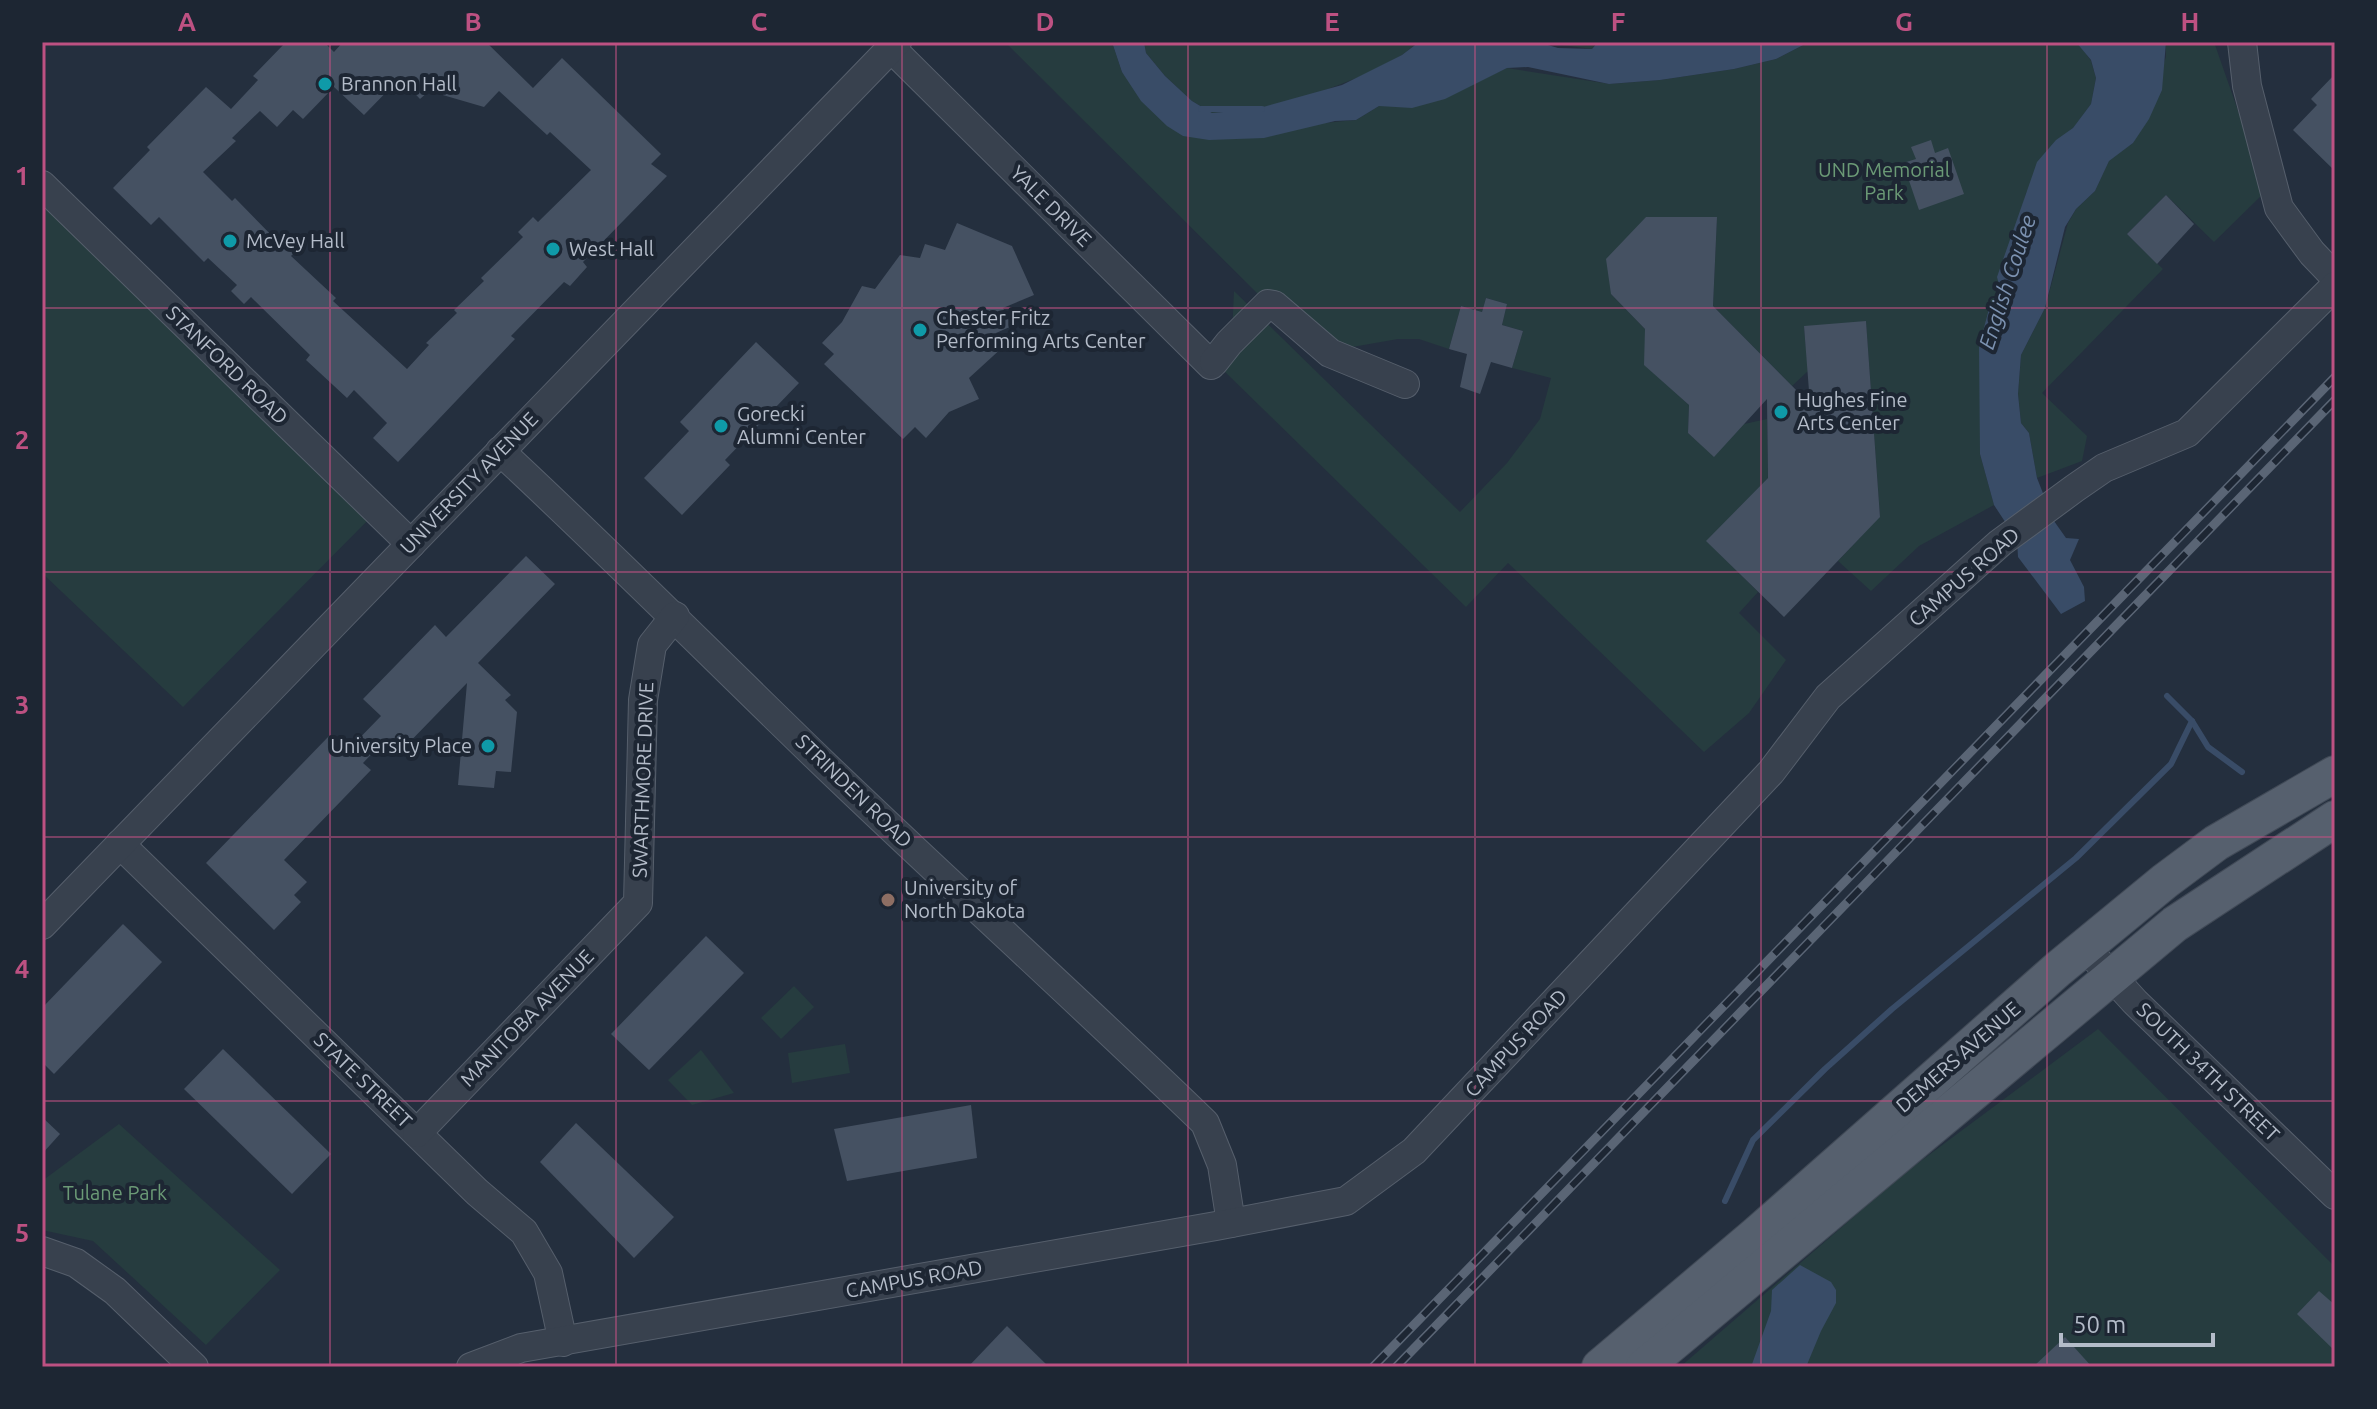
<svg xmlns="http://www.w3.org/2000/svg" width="2377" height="1409" viewBox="0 0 2377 1409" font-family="Ubuntu,sans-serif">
	<rect width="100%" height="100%" fill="#242f3e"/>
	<g fill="#263c3f">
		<path d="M1005,42h107l10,30 61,64 173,-16 23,-14 91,-21 37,-17 103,16 50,-4 74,-11 42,-10 33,-17h269l13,19 5,17 -5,26 -65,89 -25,99 -12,17 -9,145 14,51 -75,41 -48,45 -33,-30 42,-45 -14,-194 -62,5 4,44 -16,15 -79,-80 4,-89h-71l-35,77 34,35v36l44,40 -1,28 26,23 30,-32 23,-5 1,59 -61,63 51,51 -19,21 47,47 -37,53 -45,39 -196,-189 -42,44 -246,-240 12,-32 2,-44 226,221 47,-49 33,-44 11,-41 -39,-10 11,-37 -21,-6 5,-21 -21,-6 -4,14 -21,-6 -12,43 -30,-10h-21l-63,11 -67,-46z"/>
		<path d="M1144,42h275l-17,13 -35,19 -91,35 -64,4 -20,-12 -27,-25 -19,-23z"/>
		<path d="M1538,42h60l-6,7z"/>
		<path d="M2166,42h48l37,106 13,45 -50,49 -48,-47 -39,39 36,35 -121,124 45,43 -5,25 -45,17 -8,-45 -8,-10 -3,-29 3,-39 24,-47 23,-85 8,-14 19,-18 14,-31 24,-17 33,-86z"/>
		<path d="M42,186l335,325 -194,196 -141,-134z"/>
		<path d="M794,986l20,21 -33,32 -20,-21z"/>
		<path d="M2098,1029l237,238v100h-655l222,-192z"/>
		<path d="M845,1044l5,29 -58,10 -4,-30z"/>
		<path d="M701,1050l33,43 -42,12 -24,-25z"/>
		<path d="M119,1124l161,146 -74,75 -113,-104 -51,-11v-49z"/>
	</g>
	<g fill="#394c67">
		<path d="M1112,42h32l2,11 19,23 27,25 20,12 44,-4 86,-24 60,-30 17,-13h119l20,6 34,1 6,-7h211l-33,17 -42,10 -74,11 -51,4 -81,-17 -21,1 -62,31 -33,9 -33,-2 -23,14 -21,1 -71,17 -55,2 -26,-4 -16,-10 -26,-25 -19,-29z"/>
		<path d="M2076,42h90l-4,48 -13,29 -16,24 -24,18 -14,30 -19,18 -11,18 -20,81 -24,47 -3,39 3,29 8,10 8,45 17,43 12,17 13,1 -9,21 14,27 1,14 -24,13 -43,-57 -1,-17 -23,-35 -14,-51 -1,-108 10,-37 12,-17 -4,-15 40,-115 19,-22 17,-12 18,-24 5,-26 -5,-18z"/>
		<path d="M1800,1265l31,17 5,8v13l-15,28 -15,36h-55l20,-56 1,-21z"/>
	</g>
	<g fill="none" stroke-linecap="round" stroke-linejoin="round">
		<g stroke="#394c67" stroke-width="6">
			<path d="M1201,109h61"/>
			<path d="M2167,696l25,25 16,26 34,25"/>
			<path d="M1725,1201l28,-61 72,-71 67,-60 184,-151 95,-94 21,-43"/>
		</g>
	</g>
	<g fill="#455162" fill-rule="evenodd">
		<path d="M286,42h38l10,10 9,-10h143l47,46 29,-30 99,96 -10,10 16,12 -84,86 4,5 -17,19 -6,-4 -53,54 4,3 -117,123 -25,-24 14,-15 -33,-33 -7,8 -41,-38 4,-5 -59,-58 -7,7 -13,-13 6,-6 -29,-27 -4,4 -45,-45 -8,8 -38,-37 37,-38 -3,-3 59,-60 25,22 27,-29 -5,-4zM400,78l20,21 9,-8 55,16 15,-16 48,44 3,-3 41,38 -53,52 -5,-5 -15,15 5,5 -42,41 3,3 -30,29 3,3 -31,30 3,2 -22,24 -74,-68 3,-3 -45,-42 5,-5 -12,-12 -5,4 -44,-45 -3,3 -29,-29 33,-31 -4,-3 28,-27 17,16 16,-17 10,9 31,-32 30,28z"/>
		<path d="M2335,74v97l-42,-41 24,-25 -6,-6z"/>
		<path d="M1931,140l4,13 13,-5 16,46 -45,16 -16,-47 13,-4 -5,-12z"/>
		<path d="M2166,195l28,29 -37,40 -30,-30z"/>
		<path d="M1646,217h71l-4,89 97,98 -6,-78 62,-5 14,196 -96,100 -78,-76 62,-63 -1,-79 -53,58 -26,-24 1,-28 -45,-40 1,-36 -34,-35 -5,-35z"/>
		<path d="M957,223l55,23 22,49 -31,13 9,18 -16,7 8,13 -35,32 10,21 -30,13 -23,26 -11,-11 -12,12 -79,-75 10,-10 -12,-11 20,-21 20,-36 13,3 25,-34 20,3 5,-14 20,6z"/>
		<path d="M1486,298l21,6 -5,21 21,6 -11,37 -21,-6 -11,32 -20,-7 7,-33 -18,-5 12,-43 21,6z"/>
		<path d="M756,342l43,41 -74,77 5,5 -48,50 -38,-37 45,-47 -9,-9z"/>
		<path d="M526,556l29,28 -77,79 33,32 -6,5 12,12 -6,60 -15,-1 -2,17 -36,-3 9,-102 -69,71 -13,-14 -22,23 8,7 -87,90 23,22 -13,13 7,7 -27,28 -68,-67 123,-127 17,16 35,-36 -18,-17 72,-74 11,12z"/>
		<path d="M123,924l39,38 -108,112 -12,-12v-54z"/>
		<path d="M706,936l38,37 -95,97 -38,-36z"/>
		<path d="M223,1049l108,105 -39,40 -108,-105z"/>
		<path d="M971,1105l6,53 -130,23 -13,-52z"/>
		<path d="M42,1117l18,17 -18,20z"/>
		<path d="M576,1123l98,94 -40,41 -94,-96z"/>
		<path d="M2319,1291l16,14v46l-38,-37z"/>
		<path d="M1007,1326l42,41h-81z"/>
		<path d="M2065,1337l27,30h-59z"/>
	</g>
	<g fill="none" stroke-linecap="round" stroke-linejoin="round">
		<defs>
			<g id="minor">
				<path d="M2242,42l5,44 32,122 33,45 23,24"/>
				<path d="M891,48l320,317"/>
				<path d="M42,185l369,359"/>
				<path d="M1214,362l15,-19 39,-39 6,1 56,48 75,31"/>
				<path d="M500,451c111,103 217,210 326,315 125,120 254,236 379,357l17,42 9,58"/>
				<path d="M120,844l357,348 47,40 24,41 15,69"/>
				<path d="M42,925l855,-883"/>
				<path d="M2085,947l50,55 200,193"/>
				<path d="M417,1133l221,-230 5,-203 9,-55 23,-29"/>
				<path d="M42,1251l34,12 39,28 79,76"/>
				<path d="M471,1367l50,-19 695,-122 130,-25 68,-50 357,-379 57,-75 172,-154 75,-55 29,-20 83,-35 148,-147"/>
			</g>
			<g id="major">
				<path d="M1600,1367l156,-132 302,-266 107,-88 51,-38 119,-69"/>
				<path d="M1644,1367l531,-443 160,-105"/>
			</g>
		</defs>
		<use href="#minor" stroke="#565f6c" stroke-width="30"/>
		<use href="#major" stroke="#414a57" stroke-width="38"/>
		<use href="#minor" stroke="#38414e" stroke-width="28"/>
		<use href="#major" stroke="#56606e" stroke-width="36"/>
		<defs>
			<g id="rail">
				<path d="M1373,1367l962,-990"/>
				<path d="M1396,1367l939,-967"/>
			</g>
		</defs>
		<use href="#rail" stroke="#5a6575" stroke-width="9"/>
		<use href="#rail" stroke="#1d2633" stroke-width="6" stroke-dasharray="18" stroke-linecap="butt"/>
	</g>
	<path fill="none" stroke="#bd5182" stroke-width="2" stroke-opacity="0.55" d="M330,42v1325M616,42v1325M902,42v1325M1188,42v1325M1475,42v1325M1761,42v1325M2047,42v1325M42,308h2293M42,572h2293M42,837h2293M42,1101h2293"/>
	<g fill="#0f9aa8" stroke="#1d2633" stroke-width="3">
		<circle cx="325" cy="84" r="8"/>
		<circle cx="230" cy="241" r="8"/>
		<circle cx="553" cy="249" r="8"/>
		<circle cx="920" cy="330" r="8"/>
		<circle cx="1781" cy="412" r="8"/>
		<circle cx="721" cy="426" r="8"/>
		<circle cx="488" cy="746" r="8"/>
	</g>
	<circle fill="#8d6e63" stroke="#1d2633" stroke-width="3" cx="888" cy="900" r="8"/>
	<g text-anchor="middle" stroke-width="8" stroke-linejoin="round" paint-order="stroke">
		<g font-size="20" fill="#b4bcc9" stroke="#1d2633" text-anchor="start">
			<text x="341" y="91">Brannon Hall</text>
			<text x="246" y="248">McVey Hall</text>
			<text x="569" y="256">West Hall</text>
			<text x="936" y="325">Chester Fritz<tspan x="936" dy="23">Performing Arts Center</tspan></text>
			<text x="1797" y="407">Hughes Fine<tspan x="1797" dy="23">Arts Center</tspan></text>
			<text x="737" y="421">Gorecki<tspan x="737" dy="23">Alumni Center</tspan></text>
			<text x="472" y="753" text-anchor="end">University Place</text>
			<text x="904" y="895">University of<tspan x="904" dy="23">North Dakota</tspan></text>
		</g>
		<g font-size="20" fill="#6b9a76" stroke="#1d2633">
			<text x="1884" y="177">UND Memorial<tspan x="1884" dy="23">Park</tspan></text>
			<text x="115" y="1200">Tulane Park</text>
		</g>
		<g font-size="20" fill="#b4bcc9" stroke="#1d2633">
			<text transform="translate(1051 206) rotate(45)" y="7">YALE DRIVE</text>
			<text transform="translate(227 365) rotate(44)" y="7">STANFORD ROAD</text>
			<text transform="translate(469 483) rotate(-46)" y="7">UNIVERSITY AVENUE</text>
			<text transform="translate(1964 577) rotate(-41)" y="7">CAMPUS ROAD</text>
			<text transform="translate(643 780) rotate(-88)" y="7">SWARTHMORE DRIVE</text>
			<text transform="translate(854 791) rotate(44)" y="7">STRINDEN ROAD</text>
			<text transform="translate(527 1018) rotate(-46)" y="7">MANITOBA AVENUE</text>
			<text transform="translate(1516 1043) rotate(-47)" y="7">CAMPUS ROAD</text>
			<text transform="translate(1958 1057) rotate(-41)" y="7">DEMERS AVENUE</text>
			<text transform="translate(2208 1072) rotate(44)" y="7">SOUTH 34TH STREET</text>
			<text transform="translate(363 1080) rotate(44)" y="7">STATE STREET</text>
			<text transform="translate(914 1279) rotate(-10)" y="7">CAMPUS ROAD</text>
		</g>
		<g font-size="22" font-style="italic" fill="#7c92b1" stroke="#1d2633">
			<text transform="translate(2007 282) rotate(-72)" y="8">English Coulee</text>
		</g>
	</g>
	<rect width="2377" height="1409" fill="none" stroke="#1d2633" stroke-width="88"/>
	<path d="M2061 1333v12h152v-12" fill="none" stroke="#b4bcc9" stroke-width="4"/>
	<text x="2073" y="1333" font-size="24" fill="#b4bcc9" stroke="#1d2633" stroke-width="6" paint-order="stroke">50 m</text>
	<rect x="44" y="44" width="2289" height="1321" fill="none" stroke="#bd5182" stroke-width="3"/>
	<g font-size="26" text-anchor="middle" font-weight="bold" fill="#bd5182">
		<text x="187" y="31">A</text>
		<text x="473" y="31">B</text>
		<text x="759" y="31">C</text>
		<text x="1045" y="31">D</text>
		<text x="1332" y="31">E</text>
		<text x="1618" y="31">F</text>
		<text x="1904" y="31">G</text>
		<text x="2190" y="31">H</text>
		<text x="22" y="185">1</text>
		<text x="22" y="449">2</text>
		<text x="22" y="714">3</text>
		<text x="22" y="978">4</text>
		<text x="22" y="1242">5</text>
	</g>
</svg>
